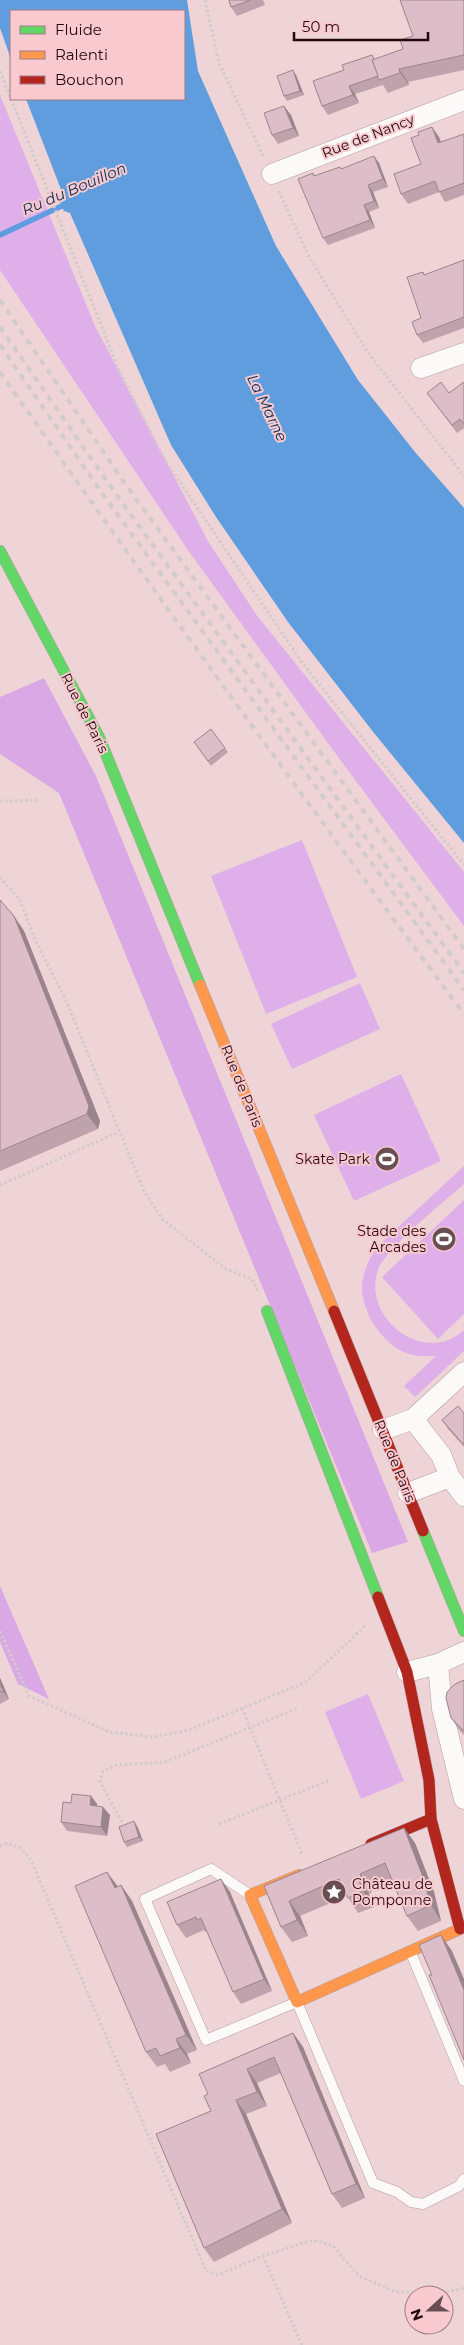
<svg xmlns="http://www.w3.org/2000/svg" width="464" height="2345" viewBox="0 0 464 2345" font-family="Montserrat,sans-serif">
	<rect width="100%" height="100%" fill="#eed4d6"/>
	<g fill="#dfafea">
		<path d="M0,95l95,231 114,217 49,74 206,255v54l-123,-165 -151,-208 -190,-283z"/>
		<path d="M302,840l55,137 -91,37 -55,-138z"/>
		<path d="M360,983l20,46 -88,40 -21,-45z"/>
		<path d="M401,1074l40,87 -87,40 -40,-86z"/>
		<path d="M464,1166v18c-19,17 -79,65 -86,86 -17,47 46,97 86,60v21l-49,46 -11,-11 32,-30c-9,0 -17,1 -27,-2 -25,-8 -46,-39 -47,-65 0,-17 7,-31 16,-43z"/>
		<path d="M464,1200v114l-26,25 -56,-62z"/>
		<path d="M368,1694l36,87 -43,18 -36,-87z"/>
	</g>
	<g fill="#daa9e5">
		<path d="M44,678l52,98 312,766 -36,11 -313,-760 -59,-39v-57z"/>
		<path d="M0,1586l49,113 -31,-15 -18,-42z"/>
	</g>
	<path fill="#5f9ddf" d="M0,0h187l11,71 78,175 82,134 57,72 49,56v335l-90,-110 -86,-111 -72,-105 -45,-72 -101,-232 -6,-2c-4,-7 -5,-11 -2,-19l-36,-93h158v-88h-173v48l-11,-31z"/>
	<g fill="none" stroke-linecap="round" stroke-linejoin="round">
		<path stroke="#5f9ddf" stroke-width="5.5" d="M0,235l68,-32"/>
		<defs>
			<g id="lane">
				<path d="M250,1895l-39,-26 -66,30 61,141 91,-38 76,181 24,9 14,10 12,2 36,-18 5,-7"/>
				<path d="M411,1953l53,128"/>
			</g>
			<g id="street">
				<path d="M272,174l192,-74"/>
				<path d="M421,368l43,-15"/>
				<path d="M413,1419l51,-47"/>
				<path d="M383,1430l30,-11 28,36 9,22 14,19"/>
				<path d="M408,1493l42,-16"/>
				<path d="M438,1664l4,45 22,90"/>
				<path d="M407,1672l31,-8 26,-12"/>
			</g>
			<g id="fast">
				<path d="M0,551l99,186 101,248"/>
				<path d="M267,1311l111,286"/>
				<path d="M423,1531l41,100"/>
			</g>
			<g id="slow">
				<path d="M200,985l134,326"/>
				<path d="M299,1875l-49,20 47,107 163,-73"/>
			</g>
			<g id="jam">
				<path d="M334,1311l89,220"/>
				<path d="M378,1597l29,75 22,108 2,39 29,110"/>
				<path d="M371,1844l60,-25"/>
			</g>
		</defs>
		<use href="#lane" stroke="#b69ea0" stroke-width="11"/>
		<use href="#street" stroke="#b69ea0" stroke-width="21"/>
		<use href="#fast" stroke="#b69ea0" stroke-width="12"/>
		<use href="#slow" stroke="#b69ea0" stroke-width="12"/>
		<use href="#jam" stroke="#b69ea0" stroke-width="12"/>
		<g stroke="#d2cacb" stroke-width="3" stroke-dasharray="2.5 2.5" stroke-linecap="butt">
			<path d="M205,0l14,63 45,95"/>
			<path d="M0,71l119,299 46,90 138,204 161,201"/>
			<path d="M279,191l29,64 58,95 98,126"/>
			<path d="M0,801l40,-1"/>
			<path d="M0,877l20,23 15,40 30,58 79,193 18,28 64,50 26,10 6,13"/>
			<path d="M0,1185l119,-53"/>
			<path d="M0,1631l29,65 81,36 42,5 37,-7 117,-48 59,-56"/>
			<path d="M242,1708l60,146"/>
			<path d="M122,1822l-22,-40 3,-11 14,-6 48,-3 133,-54"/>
			<path d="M219,1824l109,-43"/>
			<path d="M0,1846l8,-3 12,5 11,12 175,411 12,4 45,-19 50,-16 20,6 26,30 37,16 48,1 20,-5"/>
			<path d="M263,2256l39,89"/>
		</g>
		<use href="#lane" stroke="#fcf9f9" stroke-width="10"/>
		<use href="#street" stroke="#fcf9f9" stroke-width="20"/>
		<use href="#fast" stroke="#63d668" stroke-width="11"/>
		<use href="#slow" stroke="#ff974d" stroke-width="11"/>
		<use href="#jam" stroke="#b3261e" stroke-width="11"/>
		<g stroke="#d2cacb" stroke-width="4" stroke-dasharray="6 6" stroke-linecap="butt">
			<path d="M0,300l126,185 338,464"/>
			<path d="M0,327l113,163 351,483"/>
			<path d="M0,345l104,151 360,494"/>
			<path d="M0,372c151,216 306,430 464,642"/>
		</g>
	</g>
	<g fill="#bea3ac">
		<path d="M229,0h34l2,5 -28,11 -6,-9z"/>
		<path d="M464,0v70l-56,12 1,3 -21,8 -5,-8 -28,9 4,9 -31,12 -6,-9 50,-51 3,4 28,-10 10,-13z"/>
		<path d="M296,75l8,20 -17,6 -3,-5z"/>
		<path d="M291,115l8,21 -21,8 -6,-9z"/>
		<path d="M464,134v61l-19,7 -6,-10 -31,12 -7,-10 20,-30 -2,-29 20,2 2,5z"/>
		<path d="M379,163l9,24 -15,5 6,16 -10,4 6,16 -47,17 -5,-7 -10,-65 2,3 26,-7z"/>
		<path d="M464,260v68l-41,15 -6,-8 4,-17 2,-46 2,3z"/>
		<path d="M464,382v46l-7,5 -30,-40h22z"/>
		<path d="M211,729l17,23 -17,14 -17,-24z"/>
		<path d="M0,900l14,16 10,15 76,190 -2,8 -98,42z"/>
		<path d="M464,1413v34l-16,-18 -6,-9z"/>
		<path d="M0,1678l9,21 -9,5z"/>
		<path d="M464,1680v55l-4,-4 -9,-13z"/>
		<path d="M91,1796l6,8v2l13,9 -3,21 -40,-5 -6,-9 10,-19z"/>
		<path d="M137,1826l6,15 -16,6 -3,-5z"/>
		<path d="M404,1828l11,15 19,49 7,29 -23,10 -11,-15 -15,-36 -21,9 1,3 -3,2 5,13 -16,6 -11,-17 -47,20 8,20 -16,6 -11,-15 -17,-41z"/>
		<path d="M107,1872l11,15 3,-2 11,16 65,149 -10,4 4,9 -21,9 -5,-8 -8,3 -11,-15z"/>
		<path d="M221,1879l9,13 42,99 -31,13 -8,-12 -26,-61 -2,1 -1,-2 -18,8 -9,-13z"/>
		<path d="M293,2033l10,14 62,151 -23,10 -10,-14 -51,-121 -24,10 10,23 -21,8 46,109 -78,39 -10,-14 7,-137 -3,-17z"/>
	</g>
	<g fill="#9b858c">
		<path d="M399,69l9,13 1,3 -9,-12z"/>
		<path d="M293,70l3,5 8,20 -4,-4z"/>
		<path d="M349,86l6,8 4,9 -6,-8z"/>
		<path d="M284,106l7,9 8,21 -6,-8z"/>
		<path d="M432,127l7,10 6,16 -7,-10z"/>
		<path d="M374,156l5,7 9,24 -5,-8z"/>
		<path d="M368,185l5,7 6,16 -5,-7z"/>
		<path d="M364,205l5,7 6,16 -5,-8z"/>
		<path d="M14,916l10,15 76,190 -2,8 -11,-15z"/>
		<path d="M0,1678l9,21 -6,-8 -3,-8z"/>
		<path d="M91,1796l6,8 -1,10 -6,-9z"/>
		<path d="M103,1807l7,8 -3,21 -6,-9z"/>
		<path d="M134,1821l3,5 6,15 -4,-4z"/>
		<path d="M404,1828l11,15 19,49 7,29 -10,-16z"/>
		<path d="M107,1872l11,15 -3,1z"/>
		<path d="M360,1874l11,15 1,3 -11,-15z"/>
		<path d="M358,1878l11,16 5,13 -11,-16z"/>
		<path d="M221,1879l9,13 42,99 -8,-12z"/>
		<path d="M121,1885l11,16 65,149 -11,-15z"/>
		<path d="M289,1901l11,15 8,20 -11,-16z"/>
		<path d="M441,1935l11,16 12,28v11z"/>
		<path d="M293,2033l10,14 62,151 -9,-14z"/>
		<path d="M176,2039l11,15 4,9 -11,-15z"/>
		<path d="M247,2069l10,14 10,23 -10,-14z"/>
		<path d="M236,2100l10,14 46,109 -10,-14z"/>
	</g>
	<g fill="#ddbec8" stroke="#9b858c">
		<path d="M229,0h22l-20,7z"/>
		<path d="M400,0h64v55l-65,14 1,4 -21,7 -7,-20 31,-11 -3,-9 13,-4z"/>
		<path d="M372,55l2,4 -2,1 6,16 -29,10 4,9 -31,11 -9,-25 31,-11 -2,-5z"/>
		<path d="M293,70l7,21 -16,5 -7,-20z"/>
		<path d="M284,106l9,22 -21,7 -8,-22z"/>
		<path d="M432,127l6,16 26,-9v49l-25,9 -4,-11 -34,13 -7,-20 27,-10 -10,-26 8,-3 -1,-3z"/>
		<path d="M374,156l9,23 -15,6 6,16 -10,4 6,15 -47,18 -25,-59 15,-6 1,3 26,-9 1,2z"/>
		<path d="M464,260v57l-47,18 -5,-13 9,-4 -14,-41 16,-5 1,3z"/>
		<path d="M441,382l8,11 15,-11v42l-4,-5 -8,6 -25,-32z"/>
		<path d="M211,729l14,19 -17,13 -14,-19z"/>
		<path d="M0,900l14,16 75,190 -2,8 -87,37z"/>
		<path d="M458,1406l6,7v32l-22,-25z"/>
		<path d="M464,1680v51l-13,-13 -5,-20 1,-6 8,-8z"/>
		<path d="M0,1683l3,8 -3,1z"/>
		<path d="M72,1794l19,2 -1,9 13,2 -2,20 -40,-5 2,-20 8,1z"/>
		<path d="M134,1821l5,16 -15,5 -5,-15z"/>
		<path d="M404,1828l19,49 8,28 -24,11 -22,-53 -25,11 1,3 -3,1 5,13 -15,7 -9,-19 -50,22 8,19 -16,7 -17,-41z"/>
		<path d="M107,1872l8,16 6,-3 65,150 -10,4 4,9 -20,8 -4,-8 -10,4 -71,-166z"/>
		<path d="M221,1879l43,100 -31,13 -32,-74 -4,2 -1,-3 -19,8 -10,-23z"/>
		<path d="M441,1935l23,55v70l-35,-85h3l-13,-30z"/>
		<path d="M293,2033l63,151 -24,10 -58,-137 -27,12 10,23 -21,8 46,109 -78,39 -48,-114 55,-23 -7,-15 4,-2 -9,-20z"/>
	</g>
	<defs>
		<symbol id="stadium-disc" viewBox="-11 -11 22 22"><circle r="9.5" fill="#694f53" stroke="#f8c9ce"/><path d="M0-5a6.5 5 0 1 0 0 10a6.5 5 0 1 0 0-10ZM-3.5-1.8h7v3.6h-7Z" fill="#fff"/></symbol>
		<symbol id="sight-disc" viewBox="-11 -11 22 22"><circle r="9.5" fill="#694f53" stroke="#f8c9ce"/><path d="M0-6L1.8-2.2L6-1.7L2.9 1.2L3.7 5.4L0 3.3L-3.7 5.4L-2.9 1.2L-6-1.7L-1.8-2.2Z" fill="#fff"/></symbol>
	</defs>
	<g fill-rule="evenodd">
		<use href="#stadium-disc" x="373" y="1145" width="28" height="28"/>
		<use href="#stadium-disc" x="430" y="1225" width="28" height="28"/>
		<use href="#sight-disc" x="320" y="1878" width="28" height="28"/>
	</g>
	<g text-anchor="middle" stroke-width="4" stroke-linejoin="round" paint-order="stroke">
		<g font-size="14" fill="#22080d" stroke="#f8c9ce">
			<text transform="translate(368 136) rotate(-21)" y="5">Rue de Nancy</text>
			<text transform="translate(85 713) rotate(63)" y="5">Rue de Paris</text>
			<text transform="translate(242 1086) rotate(68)" y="5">Rue de Paris</text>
			<text transform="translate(395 1461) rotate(68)" y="5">Rue de Paris</text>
		</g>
		<g font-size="14" fill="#22080d" stroke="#f8c9ce" text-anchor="end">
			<text x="370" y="1164">Skate Park</text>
			<text x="426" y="1236">Stade des<tspan x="426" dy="16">Arcades</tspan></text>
			<text x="352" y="1889" text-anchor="start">Château de<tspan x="352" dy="16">Pomponne</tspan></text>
		</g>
		<g font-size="15" font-style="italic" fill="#072d52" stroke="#f8c9ce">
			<text transform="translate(74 189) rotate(-23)" y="5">Ru du Bouillon</text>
			<text transform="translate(267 408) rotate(64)" y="5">La Marne</text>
		</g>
	</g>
	<rect x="10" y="10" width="175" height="90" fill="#f8c9ce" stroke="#a27c81"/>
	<rect x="20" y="26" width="25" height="8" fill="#63d668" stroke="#a27c81"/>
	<text x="55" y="35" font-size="15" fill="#22080d">Fluide</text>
	<rect x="20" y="51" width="25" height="8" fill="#ff974d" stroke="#a27c81"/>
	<text x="55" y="60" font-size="15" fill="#22080d">Ralenti</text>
	<rect x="20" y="76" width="25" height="8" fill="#b3261e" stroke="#a27c81"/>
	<text x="55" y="85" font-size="15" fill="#22080d">Bouchon</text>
	<g transform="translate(429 2310) rotate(249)"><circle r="24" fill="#f8c9ce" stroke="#a27c81"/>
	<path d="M0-4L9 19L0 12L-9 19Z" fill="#694f53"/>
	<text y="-8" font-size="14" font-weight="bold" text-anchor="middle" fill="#22080d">N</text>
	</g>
	<path d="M294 32v8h134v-8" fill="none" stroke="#22080d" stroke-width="2.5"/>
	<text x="302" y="32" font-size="15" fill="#22080d" stroke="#f8c9ce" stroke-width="4" paint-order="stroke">50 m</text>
</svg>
